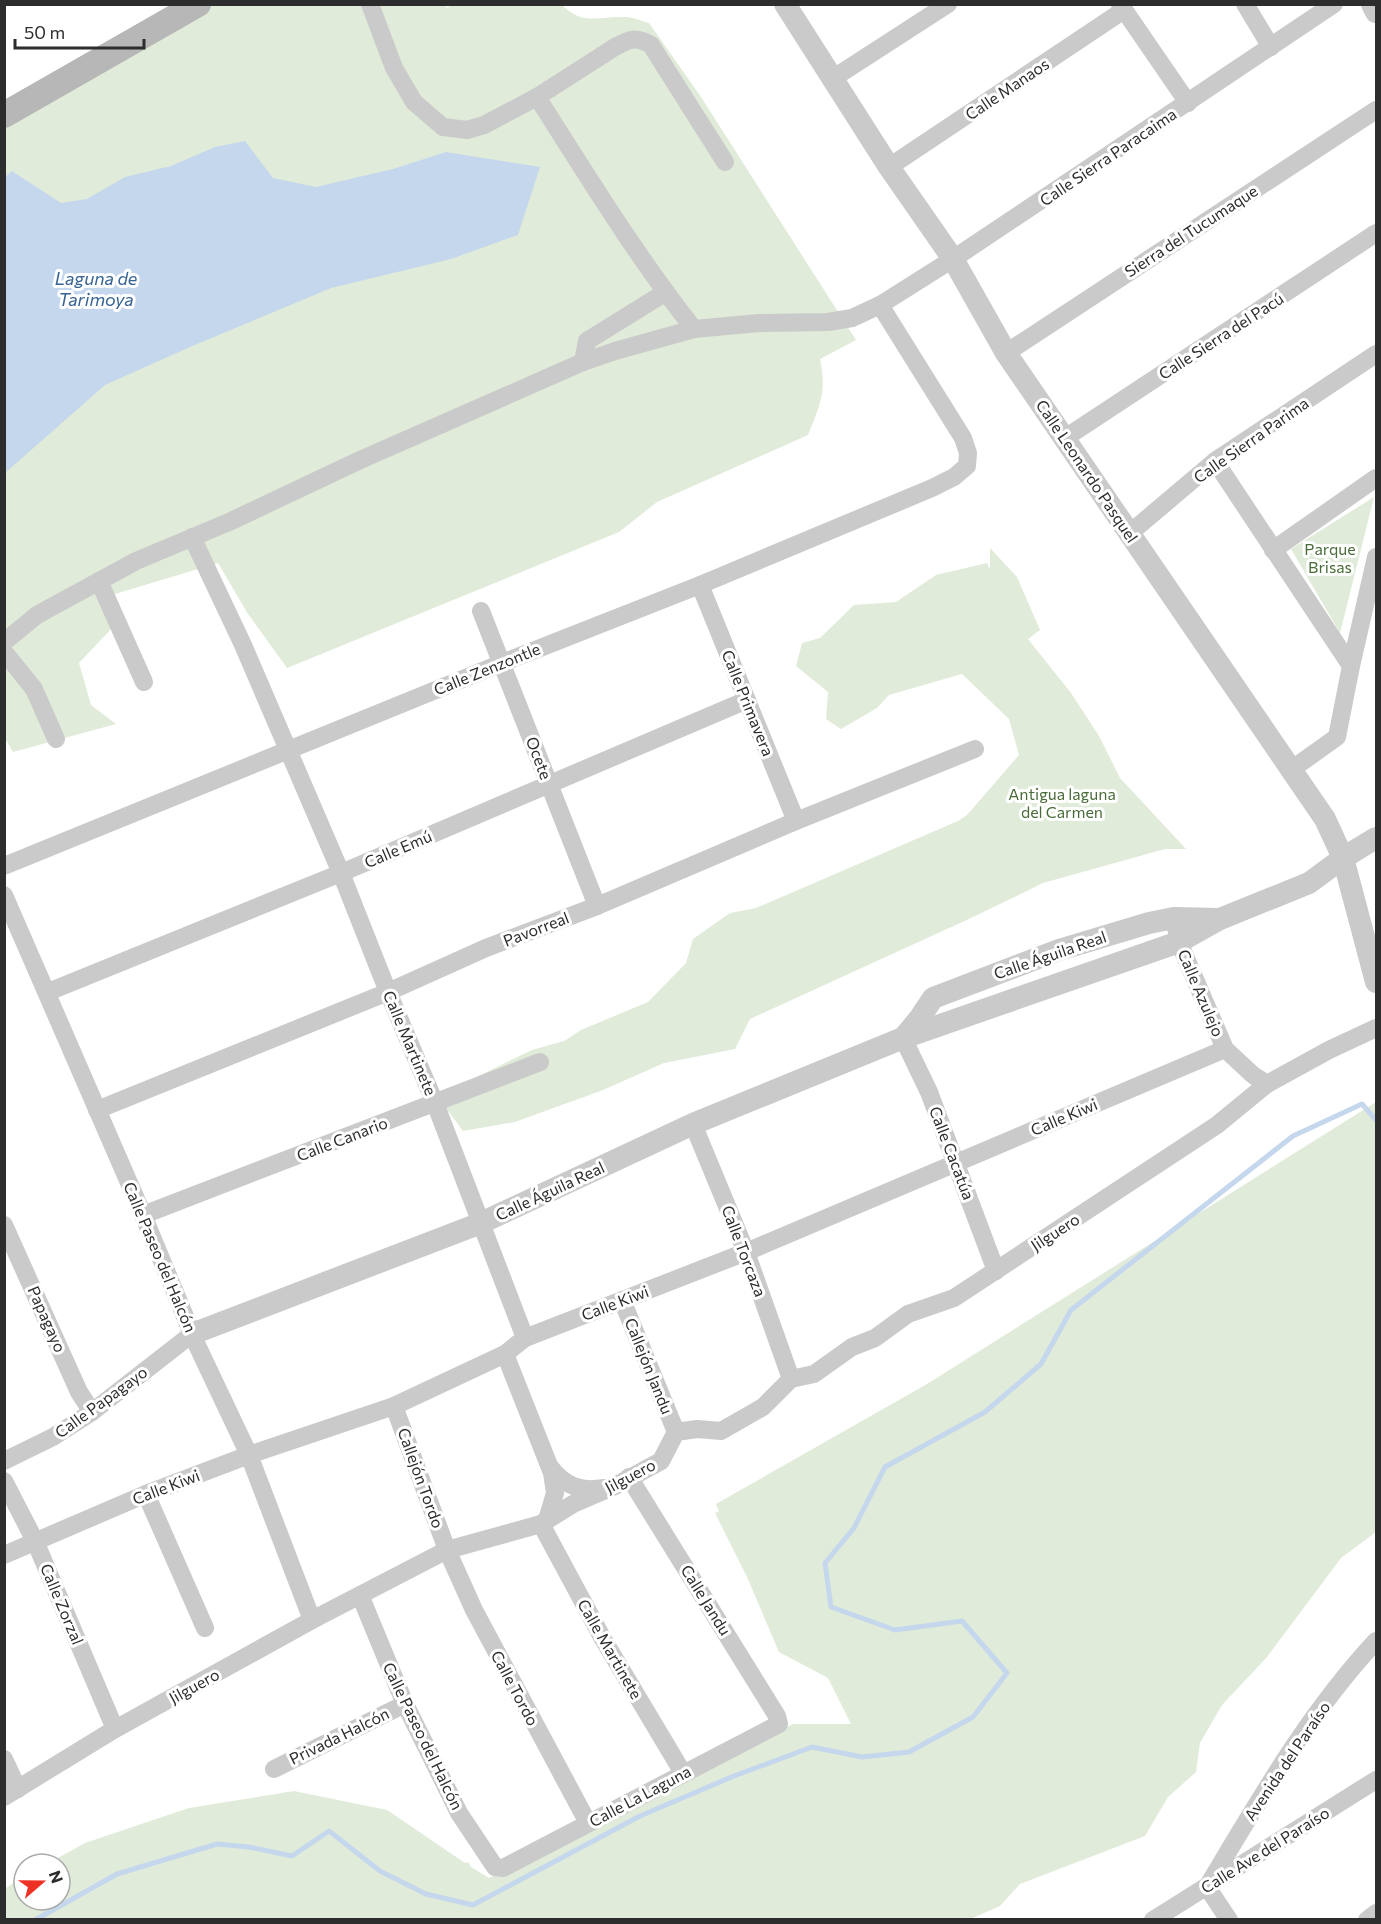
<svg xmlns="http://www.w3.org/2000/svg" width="1381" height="1924" viewBox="0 0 1381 1924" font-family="Commissioner,sans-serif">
	<rect width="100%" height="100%" fill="#fff"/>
	<g fill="#e1ebd9">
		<path d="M444,4l3,4 5,-4 110,1c21,21 37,11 63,12 8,0 16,4 24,6l52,74 155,243 -36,19c7,34 0,45 -12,76l-151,67 -38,30 -332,136 -39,-54 -30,-51 -103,31 -1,32 -35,37 12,42 25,19 -103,28 -9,-15v-546l9,-19 -8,5v-50l204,-122z"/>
		<path d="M1374,497l-34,136 -49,-84z"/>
		<path d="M990,548l27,29 23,53 -12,9 43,54 28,43 21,42 66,71h-21l-122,34 -72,35 -221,101 -15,30 -71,14 -61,27 -88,32 -52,9 -18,-24 25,-27 62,-30 32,-9 17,-11 67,-28 38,-39 7,-24 37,-26 26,-5 202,-87 9,-6 52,-60 -10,-36 -47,-45 -73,21 -12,13 -36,21 -15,-10 2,-27 -32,-26 6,-23 18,-5 34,-33 42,-3 40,-27 51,-12 3,6z"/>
		<path d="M1376,1102v430l-35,26 -74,99 -45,48 -22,38 -4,29 -28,25 -23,39 -125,48 -20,22 -32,14h-963l-1,-31 20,-12v23h36v-36h-13l38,-21 104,-35 105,-17 93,19 78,53 3,-1 3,5 18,11 304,-154h58l-23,-46 -49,-26 -32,-75 -32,-64 4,-2 -3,-7 211,-120z"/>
	</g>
	<path fill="#c4d7ed" d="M245,141l28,37 43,9 77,-18 53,-17 94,15 -22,68 -67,24 -120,29 -141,59 -85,38 -100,88v-296l7,-6 49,32 26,-4 38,-22 46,-11 44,-19z"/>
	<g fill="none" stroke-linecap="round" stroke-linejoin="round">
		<path stroke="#c4d7ed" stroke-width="5" d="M35,1920l82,-46 100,-30 32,3 43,9 37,-25 51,40 46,23 47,11 167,-89 94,-40 78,-29 50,10 47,-5 64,-35 34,-44 -45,-52 -67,9 -64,-23 -6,-44 29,-35 31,-61 100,-55 56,-48 30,-54 222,-174 69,-32 14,16"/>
		<g stroke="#cacaca" stroke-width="18">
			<path d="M370,4l24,64 20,34 29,25 24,3 17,-5 53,-28 78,-50c15,-8 21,-11 36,-2l74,117"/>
			<path d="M1120,4l68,99"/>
			<path d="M1245,4l26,43"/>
			<path d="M832,79l116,-75"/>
			<path d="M537,97c50,78 99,159 157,232"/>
			<path d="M889,167l235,-157"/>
			<path d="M1006,353l370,-243"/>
			<path d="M583,362l4,-21 79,-49"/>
			<path d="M1065,438l311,-205"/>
			<path d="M1215,461l136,205"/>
			<path d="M1130,533l85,-72 161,-107"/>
			<path d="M192,537l51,108 98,228 47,119 47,111 90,235"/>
			<path d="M1273,550l103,-72"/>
			<path d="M99,581l45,101"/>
			<path d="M700,585l96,236"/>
			<path d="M481,611l116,295"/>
			<path d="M4,642l33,-27 99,-54 93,-39 129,-61 225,-99 32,-11 79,-22 65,-6 69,-1 24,-4 28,-13 73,-46 381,-255"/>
			<path d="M4,652l30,37 22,50"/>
			<path d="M1292,769l45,-32 14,-71 25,-109"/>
			<path d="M4,866l498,-203 198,-78 232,-97 22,-11 13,-11 1,-13 -5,-15 -83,-133"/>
			<path d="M4,895l139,320 53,128 53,112 63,165"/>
			<path d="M1174,918l5,24 46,107 28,26 14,9"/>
			<path d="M48,992l293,-119 406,-173"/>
			<path d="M903,1038l26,54 67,179"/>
			<path d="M97,1110l291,-118 98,-44 111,-42 199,-85 179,-72"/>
			<path d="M693,1124l53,128 45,127"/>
			<path d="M143,1215l397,-153"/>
			<path d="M4,1225l75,167 13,20"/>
			<path d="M622,1300l54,132"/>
			<path d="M505,1354l47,119 3,20 -8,27"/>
			<path d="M394,1406l53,144 27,60 114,213"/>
			<path d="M4,1461l49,-24 39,-25 100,-78"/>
			<path d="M550,1467c15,19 30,25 54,21"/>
			<path d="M4,1481l31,60 80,188"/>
			<path d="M146,1494l59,134"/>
			<path d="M541,1524l62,115 80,134"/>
			<path d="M4,1555l142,-61 103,-39 145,-49 111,-52 20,-16 221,-86 479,-203"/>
			<path d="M360,1595l45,109 54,109 36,54 8,1 276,-144 -2,-8 -148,-239"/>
			<path d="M4,1759l14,30"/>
			<path d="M274,1769l131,-65"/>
			<path d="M4,1797l111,-68 197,-109 135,-70 94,-26 32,-20 42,-18 46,-25 15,-29 21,-3 24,2 42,-24 28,-28 23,-5 38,-27 23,-9 33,-24 46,-16 263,-173 50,-41 62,-34 47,-22"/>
			<path d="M1207,1887c51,-85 101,-173 169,-246"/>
			<path d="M1207,1887l22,33"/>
			<path d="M1153,1920l223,-140"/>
			<path d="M1367,1920l9,-7"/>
		</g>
		<g stroke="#cacaca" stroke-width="22">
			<path d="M785,4l104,163 64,92 53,94 319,466 18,39 33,124"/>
			<path d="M1372,4l4,8"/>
			<path d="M904,1037l15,-18 14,-21 126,-48 90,-27 25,-5 45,1"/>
			<path d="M192,1334l289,-111 212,-99 210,-86 276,-96 41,-23 89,-36 34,-25 33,-20"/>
		</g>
		<path stroke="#b7b7b7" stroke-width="26" d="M4,115l194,-111"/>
	</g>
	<g text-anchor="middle" stroke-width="6" stroke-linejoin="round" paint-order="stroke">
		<g font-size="16" fill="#2d2d2d" stroke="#fff">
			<text transform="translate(1007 89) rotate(-34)" y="6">Calle Manaos</text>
			<text transform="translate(1108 157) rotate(-34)" y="6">Calle Sierra Paracaima</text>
			<text transform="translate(1191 231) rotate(-33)" y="6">Sierra del Tucumaque</text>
			<text transform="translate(1221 336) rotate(-33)" y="6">Calle Sierra del Pacú</text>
			<text transform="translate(1251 440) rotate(-35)" y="6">Calle Sierra Parima</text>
			<text transform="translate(1087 471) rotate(56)" y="6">Calle Leonardo Pasquel</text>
			<text transform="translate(487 669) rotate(-22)" y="6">Calle Zenzontle</text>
			<text transform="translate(748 703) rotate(68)" y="6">Calle Primavera</text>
			<text transform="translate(539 758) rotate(69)" y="6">Ocete</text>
			<text transform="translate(398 849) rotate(-23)" y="6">Calle Emú</text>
			<text transform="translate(536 929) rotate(-21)" y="6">Pavorreal</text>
			<text transform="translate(1050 955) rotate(-19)" y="6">Calle Águila Real</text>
			<text transform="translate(1201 993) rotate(67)" y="6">Calle Azulejo</text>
			<text transform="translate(410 1043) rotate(67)" y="6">Calle Martinete</text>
			<text transform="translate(1064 1117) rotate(-23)" y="6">Calle Kiwi</text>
			<text transform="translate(342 1139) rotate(-21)" y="6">Calle Canario</text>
			<text transform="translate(952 1153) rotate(69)" y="6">Calle Cacatúa</text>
			<text transform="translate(550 1191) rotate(-25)" y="6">Calle Águila Real</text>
			<text transform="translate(1055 1232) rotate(-33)" y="6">Jilguero</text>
			<text transform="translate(744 1251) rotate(69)" y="6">Calle Torcaza</text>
			<text transform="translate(160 1257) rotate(67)" y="6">Calle Paseo del Halcón</text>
			<text transform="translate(615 1303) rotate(-21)" y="6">Calle Kiwi</text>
			<text transform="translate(47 1319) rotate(66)" y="6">Papagayo</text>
			<text transform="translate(649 1366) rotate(68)" y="6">Callejón Jandu</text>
			<text transform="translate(101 1402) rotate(-36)" y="6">Calle Papagayo</text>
			<text transform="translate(630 1476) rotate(-28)" y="6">Jilguero</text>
			<text transform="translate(421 1478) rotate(70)" y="6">Callejón Tordo</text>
			<text transform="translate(166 1487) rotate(-21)" y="6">Calle Kiwi</text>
			<text transform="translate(706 1600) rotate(58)" y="6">Calle Jandu</text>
			<text transform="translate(62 1604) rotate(67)" y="6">Calle Zorzal</text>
			<text transform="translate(610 1649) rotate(60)" y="6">Calle Martinete</text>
			<text transform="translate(194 1686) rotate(-29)" y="6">Jilguero</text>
			<text transform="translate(515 1688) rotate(62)" y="6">Calle Tordo</text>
			<text transform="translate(339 1736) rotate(-26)" y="6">Privada Halcón</text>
			<text transform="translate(423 1736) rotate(64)" y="6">Calle Paseo del Halcón</text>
			<text transform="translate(1287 1761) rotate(-56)" y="6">Avenida del Paraíso</text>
			<text transform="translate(640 1796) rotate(-28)" y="6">Calle La Laguna</text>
			<text transform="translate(1265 1850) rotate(-32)" y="6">Calle Ave del Paraíso</text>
		</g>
		<g font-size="16" fill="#496b38" stroke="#fff">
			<text x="1330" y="555">Parque<tspan x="1330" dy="18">Brisas</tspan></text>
			<text x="1062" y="800">Antigua laguna<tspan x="1062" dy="18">del Carmen</tspan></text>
		</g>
		<g font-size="18" font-style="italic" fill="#376393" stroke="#fff">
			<text x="96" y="285">Laguna de<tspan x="96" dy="21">Tarimoya</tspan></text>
		</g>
	</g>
	<rect width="1381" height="1924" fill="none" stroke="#2d2d2d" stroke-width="12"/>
	<g transform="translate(42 1882) rotate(70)"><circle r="28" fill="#ffffff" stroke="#ababab" stroke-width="1.5"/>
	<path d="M0-4.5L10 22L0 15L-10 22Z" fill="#ef3024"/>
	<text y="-9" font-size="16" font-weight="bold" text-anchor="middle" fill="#2d2d2d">N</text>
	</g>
	<path d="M15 39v9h129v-9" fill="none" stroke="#2d2d2d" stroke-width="3"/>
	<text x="24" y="39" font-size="18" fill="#2d2d2d" stroke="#ffffff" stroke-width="4.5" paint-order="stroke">50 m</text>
</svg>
